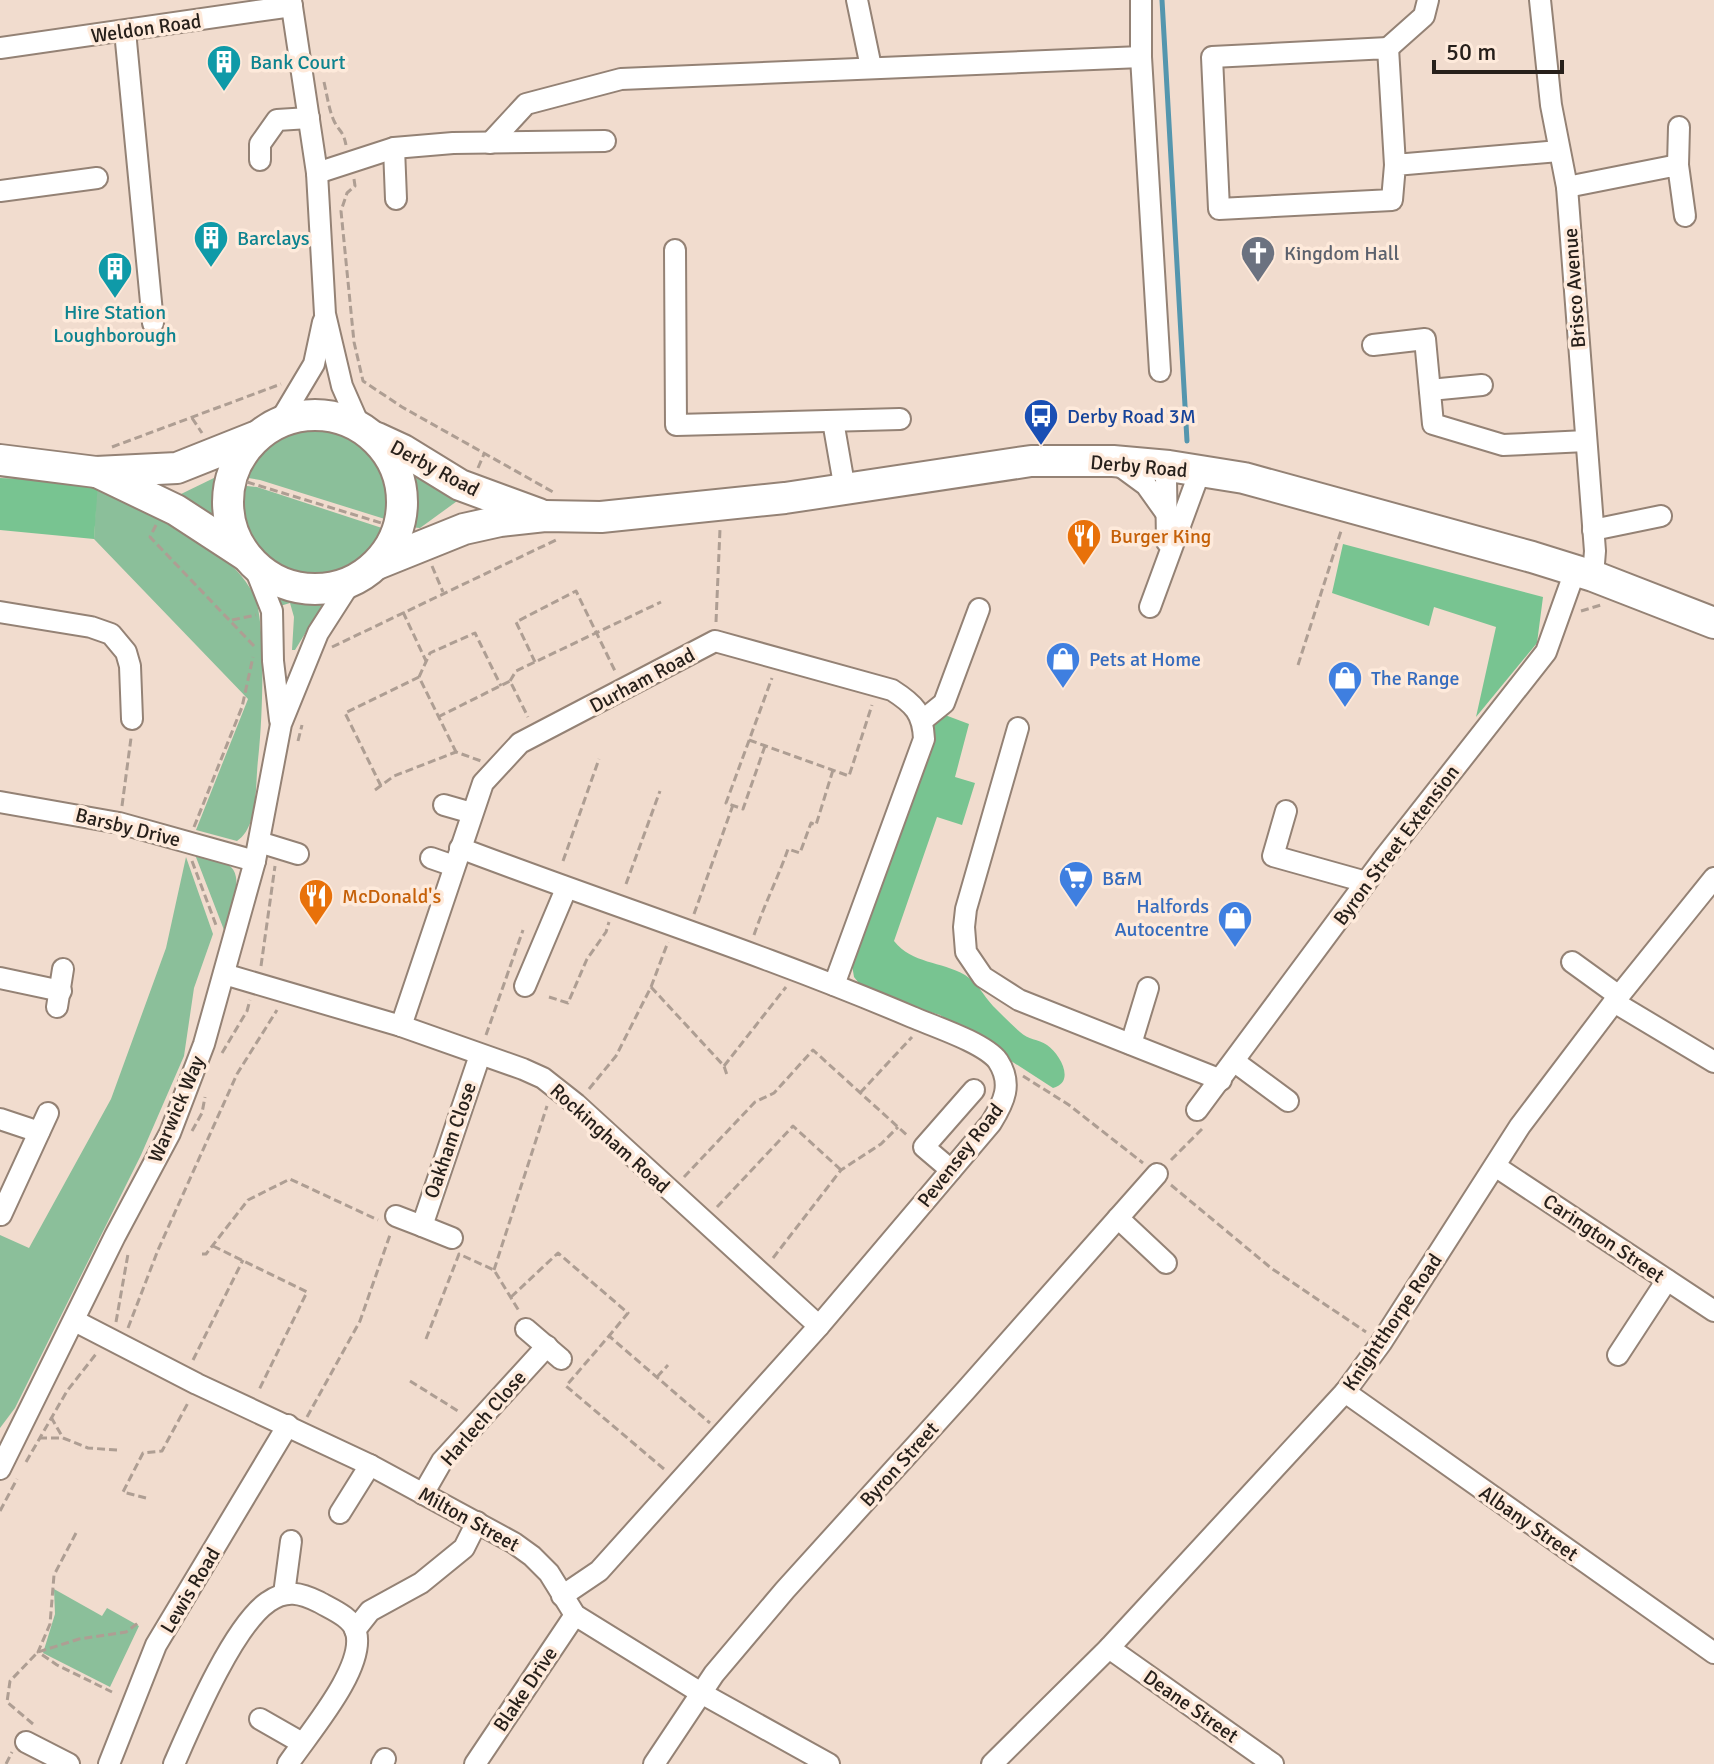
<svg xmlns="http://www.w3.org/2000/svg" width="1714" height="1764" viewBox="0 0 1714 1764" font-family="Signika,sans-serif">
	<rect width="100%" height="100%" fill="#f1dcce"/>
	<g fill="#8bbf9a">
		<path d="M326,423c49,10 66,49 62,97l-128,-40 -18,-3c12,-37 47,-52 84,-54z"/>
		<path d="M407,467l57,29 -44,32 -12,-1 3,-26z"/>
		<path d="M216,477h5l-2,44 -40,-26z"/>
		<path d="M97,480c49,27 131,64 157,115 13,27 8,133 4,165 -3,25 1,66 -21,81l-41,-11 52,-131 -154,-160z"/>
		<path d="M247,486l10,1 128,42c-6,11 -11,22 -20,31 -30,29 -79,25 -104,-8 -14,-18 -19,-42 -21,-64z"/>
		<path d="M279,593l15,5 26,3 2,5 -27,44h-3l2,-33 -4,-14 -10,3 -4,-11z"/>
		<path d="M194,852c11,4 28,7 37,15 14,14 -3,47 -7,63z"/>
		<path d="M186,857l27,77 -19,54 -10,68 -43,99 -126,253 -15,20v-193l29,13 82,-149 55,-151z"/>
		<path d="M54,1589l48,27 5,-8 32,18 -29,61 -67,-34 12,-39z"/>
	</g>
	<g fill="#78c491">
		<path d="M0,478l98,4 -4,57 -94,-9z"/>
		<path d="M1343,544l200,53 -6,46 -61,74 20,-90 -62,-20 -5,19 -97,-33z"/>
		<path d="M937,712l32,12 -14,53 20,6 -13,42 -25,-8 -43,124c18,23 47,20 71,34 13,8 18,20 28,31 9,9 18,18 27,26 8,8 18,7 27,13 13,9 29,37 6,43l-113,-73 -74,-23 -12,-15 -2,-12 3,-19z"/>
	</g>
	<g fill="none" stroke-linecap="round" stroke-linejoin="round">
		<path stroke="#5496ae" stroke-width="5" d="M1162,0l25,441"/>
		<defs>
			<g id="minor">
				<path d="M291,0l26,173 8,141 17,72 18,41"/>
				<path d="M857,0l14,67"/>
				<path d="M1141,0v57l19,314"/>
				<path d="M1540,0l11,105 16,82 28,364 -2,25"/>
				<path d="M125,31l28,292"/>
				<path d="M0,48l292,-42"/>
				<path d="M1388,48l36,-32 4,-16"/>
				<path d="M490,143l36,-39 95,-25 520,-22"/>
				<path d="M394,148l2,51"/>
				<path d="M260,160v-16l17,-24 32,-2"/>
				<path d="M1395,165l-3,35 -173,9 -7,-152 176,-9 7,117 164,-14"/>
				<path d="M1678,165l1,-38"/>
				<path d="M317,173l77,-25 59,-5 152,-2"/>
				<path d="M1567,187l111,-22 7,51"/>
				<path d="M0,191l97,-13"/>
				<path d="M675,250l1,175 224,-6"/>
				<path d="M1373,345l52,-6 8,85 70,21 83,-4"/>
				<path d="M1430,390l52,-5"/>
				<path d="M280,421l34,-57 9,-42"/>
				<path d="M833,421l12,69"/>
				<path d="M1116,463l30,22 20,28"/>
				<path d="M1593,530l68,-14"/>
				<path d="M1167,542l-1,-64 3,-12"/>
				<path d="M253,563l19,48 1,50 7,59"/>
				<path d="M1150,607l50,-136"/>
				<path d="M0,612l91,15 20,7 15,18 4,14 2,53"/>
				<path d="M923,720l21,-17 35,-94"/>
				<path d="M1018,728l-52,181 -2,18 2,25 17,25 36,23 202,80"/>
				<path d="M0,802l119,21 136,38"/>
				<path d="M444,805l28,8"/>
				<path d="M1286,811l-13,45 93,26"/>
				<path d="M259,842l39,12"/>
				<path d="M460,848c150,57 304,106 452,169 21,9 73,26 86,44 15,23 6,41 -7,62l-172,203 -220,245 -37,25"/>
				<path d="M431,858l23,8"/>
				<path d="M1572,962l47,34"/>
				<path d="M224,974l177,52 122,43 20,9 33,26 243,222"/>
				<path d="M0,978l61,13"/>
				<path d="M525,986l41,-97"/>
				<path d="M1614,1002l100,60"/>
				<path d="M57,1007l6,-38"/>
				<path d="M401,1026l82,-243 37,-40 195,-102 177,49c22,14 31,23 32,49l-90,246"/>
				<path d="M1131,1044l17,-56"/>
				<path d="M1235,1062l53,39"/>
				<path d="M1197,1110l187,-252 162,-206 29,-81"/>
				<path d="M0,1119l39,13"/>
				<path d="M1495,1166l219,145"/>
				<path d="M951,1170l-27,-23 50,-57"/>
				<path d="M1,1215l47,-102"/>
				<path d="M396,1216l26,10 58,-171"/>
				<path d="M1118,1218l48,45"/>
				<path d="M422,1226l30,12"/>
				<path d="M75,1321l122,63 173,81 144,78 18,13 17,17 26,42 126,78 128,71"/>
				<path d="M526,1329l35,30"/>
				<path d="M1618,1355l49,-75"/>
				<path d="M1345,1392l369,261"/>
				<path d="M0,1469l115,-233 55,-103 34,-89 51,-183 26,-137 37,-91 34,-53"/>
				<path d="M423,1494l19,-33 105,-115"/>
				<path d="M340,1513l30,-48"/>
				<path d="M284,1594l7,-53"/>
				<path d="M355,1630l15,-19 51,-28 43,-35 13,-26"/>
				<path d="M1109,1648l164,116"/>
				<path d="M260,1719l42,24"/>
				<path d="M26,1742l43,22"/>
				<path d="M109,1764l47,-119 132,-220"/>
				<path d="M174,1764c18,-41 59,-138 94,-162 18,-13 33,-9 51,0 12,7 33,15 37,30 10,36 -48,102 -68,132"/>
				<path d="M382,1764l3,-5"/>
				<path d="M475,1764l100,-149"/>
				<path d="M654,1764l60,-90 71,-84 181,-200 191,-216"/>
				<path d="M992,1764l117,-116 236,-256 36,-49 139,-217 94,-124 100,-124"/>
			</g>
			<g id="highway">
				<circle cx="315" cy="502" r="87"/>
				<path d="M377,438l26,12 57,35 79,29"/>
				<path d="M0,460l96,12 81,-4 78,-31"/>
				<path d="M99,473l77,37 69,45"/>
				<path d="M377,564l87,-35 36,-8 45,-5 56,1 184,-19 246,-37h82l56,5 75,12 288,79 61,19 121,47"/>
			</g>
		</defs>
		<use href="#minor" stroke="#948275" stroke-width="24"/>
		<use href="#highway" stroke="#948275" stroke-width="34"/>
		<g stroke="#ae9e93" stroke-width="3" stroke-dasharray="8 4" stroke-linecap="butt">
			<path d="M324,82c3,13 5,28 10,39 6,12 9,9 12,24"/>
			<path d="M354,179l1,7 -8,7 -6,18 13,131 9,39 39,26 151,85"/>
			<path d="M192,418l10,15"/>
			<path d="M112,447l169,-63"/>
			<path d="M478,468l6,-14"/>
			<path d="M224,475l177,54"/>
			<path d="M156,525l-6,12 104,109"/>
			<path d="M432,566l11,26"/>
			<path d="M1581,611l20,-6"/>
			<path d="M403,612l23,49"/>
			<path d="M232,620l24,-5"/>
			<path d="M716,622l4,-93"/>
			<path d="M332,647l224,-107"/>
			<path d="M535,662l-19,-40 60,-31 40,82"/>
			<path d="M1298,665l44,-137"/>
			<path d="M419,677l11,-24 45,-20 26,53"/>
			<path d="M510,681l6,-10 145,-69"/>
			<path d="M438,717l72,-36 18,36"/>
			<path d="M749,740l100,36 23,-71"/>
			<path d="M298,741l4,-16"/>
			<path d="M765,746l-22,63 -17,-6 46,-125"/>
			<path d="M381,786l-36,-73 74,-36 37,75"/>
			<path d="M375,790l19,-14 62,-24 25,9"/>
			<path d="M122,806l9,-68"/>
			<path d="M194,827l48,-120 11,-50"/>
			<path d="M192,861l24,64"/>
			<path d="M563,861l36,-102"/>
			<path d="M626,884l34,-93"/>
			<path d="M694,914l39,-109"/>
			<path d="M754,935c10,-30 24,-57 34,-86l12,4 11,-30 5,2 17,-55"/>
			<path d="M261,966l14,-100"/>
			<path d="M651,987l73,79 3,9"/>
			<path d="M549,997l19,6 19,-44 19,-27 3,-10"/>
			<path d="M486,1035l37,-105"/>
			<path d="M222,1053l25,-42 3,-11"/>
			<path d="M724,1066l62,-79"/>
			<path d="M1023,1076l46,29 74,58"/>
			<path d="M589,1089l27,-33 35,-69 17,-45"/>
			<path d="M860,1093l52,-56"/>
			<path d="M192,1131l10,-18 3,-16"/>
			<path d="M1171,1160l31,-31"/>
			<path d="M684,1177l71,-75 19,-9 39,-43 96,87"/>
			<path d="M1171,1185l100,83 95,64"/>
			<path d="M717,1207l76,-81 48,44"/>
			<path d="M213,1246l94,46 -49,100"/>
			<path d="M202,1254h4l42,-54 42,-21 88,41"/>
			<path d="M773,1258l68,-88 40,-26 17,-17"/>
			<path d="M494,1270l53,-164"/>
			<path d="M511,1297l47,-44 70,60 -19,23"/>
			<path d="M116,1322l12,-68"/>
			<path d="M128,1328l30,-78 79,-176 40,-64"/>
			<path d="M426,1339l33,-85 35,16 25,41"/>
			<path d="M193,1360l50,-100"/>
			<path d="M657,1377l11,-12"/>
			<path d="M410,1381l48,30"/>
			<path d="M51,1417l12,21"/>
			<path d="M307,1417l53,-96 31,-89"/>
			<path d="M39,1438h24l25,10 29,2"/>
			<path d="M26,1462l41,-71 29,-37"/>
			<path d="M664,1469l-98,-83 43,-50 101,87"/>
			<path d="M146,1498l-23,-6 20,-39 19,-2 27,-50"/>
			<path d="M0,1511l17,-32"/>
			<path d="M76,1533l-22,42 -4,49 -12,28 19,13 55,27"/>
			<path d="M33,1724l-26,-22 3,-21 28,-29 41,-13 47,-7 12,-9"/>
			<path d="M6,1764l6,-12"/>
		</g>
		<use href="#minor" stroke="#fff" stroke-width="20"/>
		<use href="#highway" stroke="#fff" stroke-width="30"/>
	</g>
	<defs>
		<symbol id="building-pin" viewBox="-11 -11 22 30"><path d="M0 17L-7.5 6A9.5 9.5 0 1 1 7.5 6Z" fill="#0f9aa8" stroke="#feeadb"/><path d="M-4-6H4V6H1V3H-1V6H-4ZM-2.5-4.3h1.7v1.8h-1.7ZM.8-4.3h1.7v1.8H.8ZM-2.5-1h1.7V.8h-1.7ZM.8-1h1.7V.8H.8Z" fill="#fff"/></symbol>
		<symbol id="church-pin" viewBox="-11 -11 22 30"><path d="M0 17L-7.5 6A9.5 9.5 0 1 1 7.5 6Z" fill="#6b7280" stroke="#feeadb"/><path d="M-1.2-6h2.4v3.5h3.3v2.4h-3.3V6h-2.4V-.1h-3.3v-2.4h3.3Z" fill="#fff"/></symbol>
		<symbol id="bus-pin" viewBox="-11 -11 22 30"><path d="M0 17L-7.5 6A9.5 9.5 0 1 1 7.5 6Z" fill="#1a4fb4" stroke="#feeadb"/><path d="M-5-6H5V4H4V6H2V4H-2V6H-4V4H-5ZM-3.5-4V0h7V-4ZM-3.5 1.2v1.5H-2V1.2ZM2 1.2v1.5H3.5V1.2Z" fill="#fff"/></symbol>
		<symbol id="restaurant-pin" viewBox="-11 -11 22 30"><path d="M0 17L-7.5 6A9.5 9.5 0 1 1 7.5 6Z" fill="#e8710a" stroke="#feeadb"/><path d="M-5-6h1v4h1v-4h1v4h1v-4h1v5L-1.5 .5V6h-2V.5L-5-1ZM5-6V6H3V1.5H1.5Q1.5-4 5-6Z" fill="#fff"/></symbol>
		<symbol id="shop-pin" viewBox="-11 -11 22 30"><path d="M0 17L-7.5 6A9.5 9.5 0 1 1 7.5 6Z" fill="#3f7fe0" stroke="#feeadb"/><path d="M-5-2.5h2.3a2.7 3.5 0 0 1 5.4 0H5L5.5 6h-11ZM-1.5-2.5h3a1.5 2.3 0 0 0-3 0Z" fill="#fff"/></symbol>
		<symbol id="supermarket-pin" viewBox="-11 -11 22 30"><path d="M0 17L-7.5 6A9.5 9.5 0 1 1 7.5 6Z" fill="#3f7fe0" stroke="#feeadb"/><path d="M-6-5.5h2.5l.6 2H6L4.5 2H-2.5L-4.4-4H-6ZM-1.5 3.2a1.3 1.3 0 1 0 .1 0ZM3 3.2a1.3 1.3 0 1 0 .1 0Z" fill="#fff"/></symbol>
	</defs>
	<g fill-rule="evenodd">
		<use href="#building-pin" x="204" y="42" width="40" height="54"/>
		<use href="#building-pin" x="191" y="218" width="40" height="54"/>
		<use href="#church-pin" x="1238" y="233" width="40" height="54"/>
		<use href="#building-pin" x="95" y="249" width="40" height="54"/>
		<use href="#bus-pin" x="1021" y="396" width="40" height="54"/>
		<use href="#restaurant-pin" x="1064" y="516" width="40" height="54"/>
		<use href="#shop-pin" x="1043" y="639" width="40" height="54"/>
		<use href="#shop-pin" x="1325" y="658" width="40" height="54"/>
		<use href="#supermarket-pin" x="1056" y="858" width="40" height="54"/>
		<use href="#restaurant-pin" x="296" y="876" width="40" height="54"/>
		<use href="#shop-pin" x="1215" y="898" width="40" height="54"/>
	</g>
	<g text-anchor="middle" stroke-width="7" stroke-linejoin="round" paint-order="stroke">
		<g font-size="20" fill="#27201b" stroke="#feeadb">
			<text transform="translate(146 28) rotate(-8)" y="7">Weldon Road</text>
			<text transform="translate(1574 288) rotate(-94)" y="7">Brisco Avenue</text>
			<text transform="translate(1139 466) rotate(5)" y="7">Derby Road</text>
			<text transform="translate(435 468) rotate(28)" y="7">Derby Road</text>
			<text transform="translate(642 680) rotate(-28)" y="7">Durham Road</text>
			<text transform="translate(128 827) rotate(14)" y="7">Barsby Drive</text>
			<text transform="translate(1396 845) rotate(-53)" y="7">Byron Street Extension</text>
			<text transform="translate(176 1109) rotate(-67)" y="7">Warwick Way</text>
			<text transform="translate(610 1138) rotate(42)" y="7">Rockingham Road</text>
			<text transform="translate(450 1140) rotate(-71)" y="7">Oakham Close</text>
			<text transform="translate(960 1155) rotate(-52)" y="7">Pevensey Road</text>
			<text transform="translate(1604 1238) rotate(34)" y="7">Carington Street</text>
			<text transform="translate(1392 1322) rotate(-56)" y="7">Knightthorpe Road</text>
			<text transform="translate(483 1418) rotate(-49)" y="7">Harlech Close</text>
			<text transform="translate(899 1464) rotate(-48)" y="7">Byron Street</text>
			<text transform="translate(469 1519) rotate(29)" y="7">Milton Street</text>
			<text transform="translate(1529 1523) rotate(35)" y="7">Albany Street</text>
			<text transform="translate(190 1590) rotate(-59)" y="7">Lewis Road</text>
			<text transform="translate(525 1689) rotate(-56)" y="7">Blake Drive</text>
			<text transform="translate(1191 1706) rotate(35)" y="7">Deane Street</text>
		</g>
		<g font-size="20" fill="#0d838f" stroke="#feeadb" text-anchor="start">
			<text x="250" y="69">Bank Court</text>
			<text x="237" y="245">Barclays</text>
			<text x="115" y="319" text-anchor="middle">Hire Station<tspan x="115" dy="23">Loughborough</tspan></text>
		</g>
		<g font-size="20" fill="#5b616d" stroke="#feeadb" text-anchor="start">
			<text x="1284" y="260">Kingdom Hall</text>
		</g>
		<g font-size="20" fill="#164399" stroke="#feeadb" text-anchor="start">
			<text x="1067" y="423">Derby Road 3M</text>
		</g>
		<g font-size="20" fill="#c56008" stroke="#feeadb" text-anchor="start">
			<text x="1110" y="543">Burger King</text>
			<text x="342" y="903">McDonald's</text>
		</g>
		<g font-size="20" fill="#366cbe" stroke="#feeadb" text-anchor="start">
			<text x="1089" y="666">Pets at Home</text>
			<text x="1371" y="685">The Range</text>
			<text x="1102" y="885">B&amp;M</text>
			<text x="1209" y="913" text-anchor="end">Halfords<tspan x="1209" dy="23">Autocentre</tspan></text>
		</g>
	</g>
	<path d="M1434 60v12h128v-12" fill="none" stroke="#27201b" stroke-width="4"/>
	<text x="1446" y="60" font-size="24" fill="#27201b" stroke="#feeadb" stroke-width="6" paint-order="stroke">50 m</text>
</svg>
